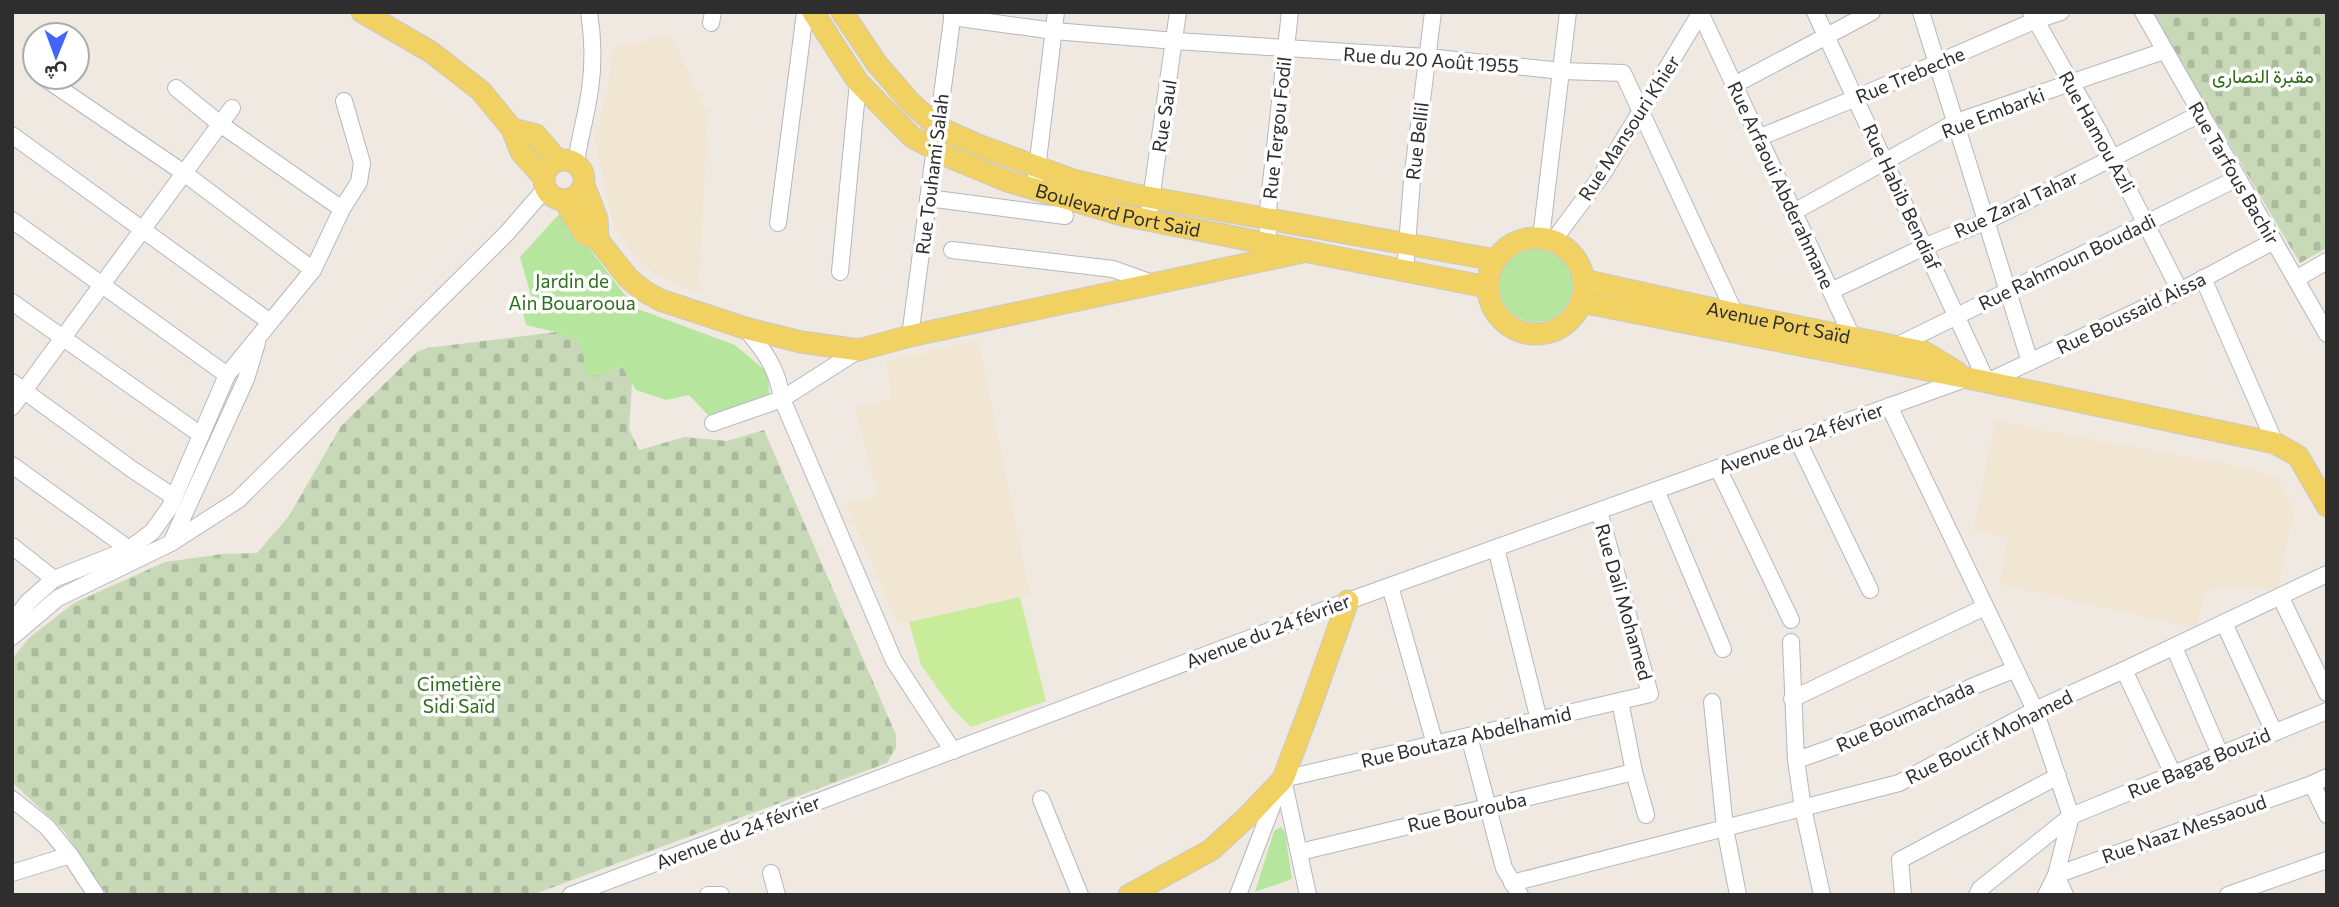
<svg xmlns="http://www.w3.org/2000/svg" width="2339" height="907" viewBox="0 0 2339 907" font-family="Commissioner,Vazirmatn,sans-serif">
	<defs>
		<pattern id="cemetery-stones" width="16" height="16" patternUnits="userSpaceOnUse" patternTransform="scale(1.75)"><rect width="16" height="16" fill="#c8d9b8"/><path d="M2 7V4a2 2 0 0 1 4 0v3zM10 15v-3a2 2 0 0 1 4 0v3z" fill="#acbb9e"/></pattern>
	</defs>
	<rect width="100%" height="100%" fill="#efe9e1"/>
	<g fill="#f0e6d1">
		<path d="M671,35l37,81 -10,176 -48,-21 -35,-40 -20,-91 11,-41 8,-52z"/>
		<path d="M978,341l52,253 -132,30 -52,-120 33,-8 -24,-88 37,-10 -6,-37z"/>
		<path d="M1995,421l260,49 23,10 16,31 -17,77 -72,2 -9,38 -196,-44 8,-45 -34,-9z"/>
	</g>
	<g fill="#b6e59e">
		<path d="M561,212l74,96 100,37 33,28 1,21 -25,14 -34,9 -21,-22 -23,5 -30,-10 -14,-23 -33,12 -33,-47 -30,-7 -4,-16 11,-7 -13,-45z"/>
		<circle cx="1536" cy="285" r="37"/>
		<path d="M1281,827l4,6 7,46 -37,13 19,-61z"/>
	</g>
	<g fill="url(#cemetery-stones)">
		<path d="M2151,12h176v236l-27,15z"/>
		<path d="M556,332l24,10 9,36 33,-11 10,15 -3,47 10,21 46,-13 42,4 37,-11 132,305v13l-9,15 -355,132h-425l-43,-64 -52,-49v-123l17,-21 45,-35 91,-41 64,-9 -2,1 30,-1 32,-37 52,-90 76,-74 10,-4z"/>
	</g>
	<path fill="#c9ec9a" d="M1020,597l26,104 -75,26 -19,-19 -31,-43 -12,-43z"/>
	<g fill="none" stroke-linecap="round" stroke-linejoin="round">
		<defs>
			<g id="minor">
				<path d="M1700,12l156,333"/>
				<path d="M1815,12l172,370 193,-91 94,-50"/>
				<path d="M1921,12l109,350"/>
				<path d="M2031,12l67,118 82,161"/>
				<path d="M2143,12l184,322"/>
				<path d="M952,17l102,14 122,10 251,16 135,14 61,2 115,247"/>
				<path d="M711,23l2,-11"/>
				<path d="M43,77l141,96 129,97"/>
				<path d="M1734,85l138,-73"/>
				<path d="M176,88l44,36 122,85"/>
				<path d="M12,135l258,187"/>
				<path d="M1758,138l98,-40 178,-77 27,-9"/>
				<path d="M576,164c3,-26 11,-50 14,-75 4,-26 3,-51 -1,-77"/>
				<path d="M1036,177l20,-165"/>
				<path d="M928,198l137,18"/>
				<path d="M1792,213l164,-91 208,-71"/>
				<path d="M12,220l215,155"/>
				<path d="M1148,220l30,-208"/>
				<path d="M778,223l27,-211"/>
				<path d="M1541,238l27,-226"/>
				<path d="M1553,241l49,-66 99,-163"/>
				<path d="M1269,243l-2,-24 23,-207"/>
				<path d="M952,250l161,19 42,15"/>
				<path d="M1405,271l7,-91 21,-168"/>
				<path d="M840,272l18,-190"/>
				<path d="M2203,278l72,165"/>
				<path d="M2296,279l31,-18"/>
				<path d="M1831,291l95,-45 61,-25 213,-107"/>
				<path d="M12,302l189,133"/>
				<path d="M745,328c20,24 32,39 37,71l112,262 59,90"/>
				<path d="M910,336l43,-324"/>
				<path d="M1896,346l342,-168"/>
				<path d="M12,382l121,88 41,27"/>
				<path d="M1889,406l146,304 36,106"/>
				<path d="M12,407l220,-299"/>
				<path d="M713,423l69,-24 77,-49"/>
				<path d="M1797,439l73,151"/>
				<path d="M12,465l117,84"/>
				<path d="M1718,468l73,152"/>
				<path d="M1656,490l67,159"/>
				<path d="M171,543l75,-164 11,-36"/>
				<path d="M12,546l42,33"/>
				<path d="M1496,548l43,172"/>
				<path d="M1390,586l45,158"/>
				<path d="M2280,596l47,97"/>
				<path d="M12,622l16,-20 26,-23 75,-30 23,-17 18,-25 57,-132 86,-105 29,-61 17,-27 3,-19 -18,-62"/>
				<path d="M2224,623l50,109"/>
				<path d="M12,637l46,-39 113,-55 67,-43 268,-266 40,-46"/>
				<path d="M1791,642l5,118 7,48 19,87"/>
				<path d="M2174,647l46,107"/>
				<path d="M2124,670l49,104"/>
				<path d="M1792,699l193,-92"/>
				<path d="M1620,701l14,71 12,43"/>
				<path d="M1712,702l13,126 13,67"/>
				<path d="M1469,736l35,132 16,27"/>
				<path d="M1796,760c75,-23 144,-63 218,-90"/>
				<path d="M2327,777l-15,7 15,31"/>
				<path d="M1283,779l367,-85 -51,-183"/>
				<path d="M1283,779l25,116"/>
				<path d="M12,799l35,28 23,28 26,40"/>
				<path d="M1041,799l39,96"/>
				<path d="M1300,852l334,-80"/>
				<path d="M12,873l58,-18"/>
				<path d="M771,873l6,22"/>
				<path d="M1512,883l387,-100 136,-73 89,-40 203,-96"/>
				<path d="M571,895l777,-294 620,-223"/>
				<path d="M708,895h13"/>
				<path d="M1238,895l41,-107"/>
				<path d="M1903,895l-3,-35 158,-84"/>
				<path d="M1977,895l3,-6 91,-73 256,-105"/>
				<path d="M2046,895l10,-20 15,-59"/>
				<path d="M2065,895l-9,-20 256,-91"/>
				<path d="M2228,895l99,-35"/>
			</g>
			<g id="major">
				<path d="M362,12l69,40 50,39 31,38 9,23 23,26"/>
				<path id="s1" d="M813,12l45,70 54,55 42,22 53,22 115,34 365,72"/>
				<path d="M842,12l35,52 34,39 27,24 40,18 95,35 58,14 364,66"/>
				<path d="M512,129l24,6 22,26"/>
				<circle cx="564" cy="180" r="20"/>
				<path d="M584,185l13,34 1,21"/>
				<path d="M564,200l20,33 14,7 31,39 15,12 16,9 85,28 56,14 58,8 51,-14 397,-85"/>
				<circle cx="1536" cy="286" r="48"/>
				<path id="s2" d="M1583,280l153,34 188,38 33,20"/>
				<path d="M1581,302l387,76 307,65 23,13 29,50"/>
				<path d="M1129,895l82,-45 37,-34 35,-37 28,-74 37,-104"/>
			</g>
		</defs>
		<use href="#minor" stroke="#b4b7c1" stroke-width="18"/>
		<use href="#major" stroke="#c9c9c9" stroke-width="23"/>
		<use href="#minor" stroke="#fff" stroke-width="16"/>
		<use href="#major" stroke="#f2d163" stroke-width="21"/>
	</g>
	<g text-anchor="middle" stroke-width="7" stroke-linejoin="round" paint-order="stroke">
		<g font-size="19" fill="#2e2e2e" stroke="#fff">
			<text transform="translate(1431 60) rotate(4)" y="7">Rue du 20 Août 1955</text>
			<text transform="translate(1910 75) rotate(-23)" y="7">Rue Trebeche</text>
			<text transform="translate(1993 113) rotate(-21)" y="7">Rue Embarki</text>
			<text transform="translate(1164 116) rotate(-81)" y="7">Rue Saul</text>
			<text transform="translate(1277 128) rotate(-84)" y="7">Rue Tergou Fodil</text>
			<text transform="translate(1629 128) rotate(-57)" y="7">Rue Mansouri Khier</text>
			<text transform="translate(2097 132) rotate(61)" y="7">Rue Hamou Azli</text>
			<text transform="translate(1417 141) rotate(-83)" y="7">Rue Bellil</text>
			<text transform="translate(2234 173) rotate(60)" y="7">Rue Tarfous Bachir</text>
			<text transform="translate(932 174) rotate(-83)" y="7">Rue Touhami Salah</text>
			<text transform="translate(1781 185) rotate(65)" y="7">Rue Arfaoui Abderahmane</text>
			<text transform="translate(1902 197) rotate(65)" y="7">Rue Habib Bendiaf</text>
			<text transform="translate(2016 204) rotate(-25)" y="7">Rue Zaral Tahar</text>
			<text dy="7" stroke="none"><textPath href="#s1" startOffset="380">Boulevard Port Saïd</textPath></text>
			<text transform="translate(2067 262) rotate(-26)" y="7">Rue Rahmoun Boudadi</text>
			<text transform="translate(2131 313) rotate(-26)" y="7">Rue Boussaid Aissa</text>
			<text dy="7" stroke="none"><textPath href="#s2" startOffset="200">Avenue Port Saïd</textPath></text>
			<text transform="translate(1801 438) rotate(-20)" y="7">Avenue du 24 février</text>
			<text transform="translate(1624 602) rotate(74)" y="7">Rue Dali Mohamed</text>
			<text transform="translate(1268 631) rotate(-21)" y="7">Avenue du 24 février</text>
			<text transform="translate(1905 716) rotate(-24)" y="7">Rue Boumachada</text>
			<text transform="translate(1466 737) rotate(-13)" y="7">Rue Boutaza Abdelhamid</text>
			<text transform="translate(1989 737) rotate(-27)" y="7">Rue Boucif Mohamed</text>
			<text transform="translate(2199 763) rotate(-23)" y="7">Rue Bagag Bouzid</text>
			<text transform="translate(1467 812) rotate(-13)" y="7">Rue Bourouba</text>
			<text transform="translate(2184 829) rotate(-19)" y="7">Rue Naaz Messaoud</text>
			<text transform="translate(738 832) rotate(-21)" y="7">Avenue du 24 février</text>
		</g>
		<g font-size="19" fill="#2c6e1b" stroke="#fff">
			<text x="2263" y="83">مقبرة النصارى</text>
			<text x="572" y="288">Jardin de<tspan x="572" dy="22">Ain Bouarooua</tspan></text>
			<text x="459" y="691">Cimetière<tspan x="459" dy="22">Sidi Saïd</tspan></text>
		</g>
	</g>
	<rect width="2339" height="907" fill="none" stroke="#2e2e2e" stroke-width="28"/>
	<g transform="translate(56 56) rotate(181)"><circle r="33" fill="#ffffff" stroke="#ababab" stroke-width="2"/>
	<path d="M0-5L12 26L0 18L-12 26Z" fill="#4264fb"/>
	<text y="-10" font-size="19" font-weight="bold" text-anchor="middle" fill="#2e2e2e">ش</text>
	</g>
</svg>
